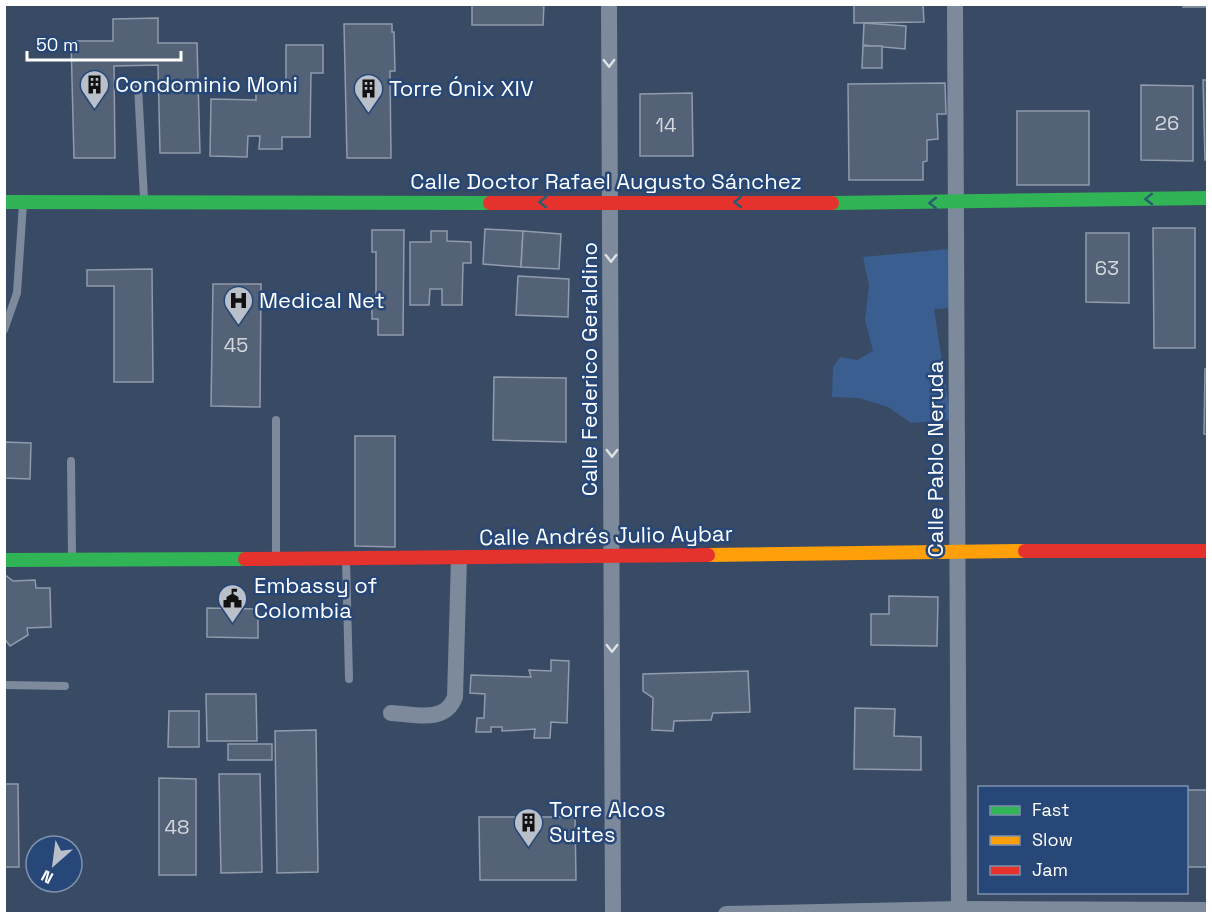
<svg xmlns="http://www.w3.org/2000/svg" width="1212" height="918" viewBox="0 0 1212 918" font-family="'Space Grotesk',sans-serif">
	<rect width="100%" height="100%" fill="#394a65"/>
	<path fill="#395e8f" d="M949,249l4,59 -19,1 17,111 -40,3 -23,-16 -29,-9 -27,-1 1,-30 7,-10 17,3 16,-9 -8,-31 4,-34 -6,-29z"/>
	<g fill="#536277" stroke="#909bac" stroke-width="1.5">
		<path d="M472,4h72l-1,21h-71z"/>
		<path d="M854,4h69l1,18 -70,1z"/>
		<rect x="1183" y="4" width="25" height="3"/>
		<path d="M158,18v25h39l3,110h-40l-2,-88 -44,1 1,92h-41l-3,-117h42v-22z"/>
		<path d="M864,23l42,3 -1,23 -42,-4z"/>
		<path d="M344,24h48v8h2l1,39h-5l1,87h-44z"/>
		<path d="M286,45h37v28h-12l-1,64h-28v12h-23l1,-13h-12l-1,21 -37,-1 1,-57 45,1v-19l30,1z"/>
		<path d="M863,46h19v22h-20z"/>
		<path d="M1203,80h5v80h-3z"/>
		<path d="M945,83l1,31h-9l1,25 -11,1v21l-4,1v18h-74l-1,-96z"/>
		<path d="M1141,85l52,1v75l-52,-1z"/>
		<path d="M692,93l1,63h-53v-62z"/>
		<rect x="1017" y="111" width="72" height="74"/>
		<path d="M1153,228h42v120h-41z"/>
		<path d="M485,229l38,2 -2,36 -38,-3z"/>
		<path d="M372,230h32l-1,105h-25v-16h-6v-23l4,1v-45h-4z"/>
		<path d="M431,231h16v10l24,1v21h-8l-1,42h-20v-16h-12l-1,16h-19v-63h21z"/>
		<path d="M523,231l38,3 -2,35 -38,-2z"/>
		<path d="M1086,233h43v70l-43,-1z"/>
		<path d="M152,269l1,113h-39v-96h-27v-16z"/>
		<path d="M518,276l51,3 -1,38 -52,-2z"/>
		<path d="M213,284h48l-1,123 -49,-1z"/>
		<path d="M1205,369h3v65h-4z"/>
		<path d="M494,377l72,1v64l-73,-2z"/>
		<path d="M355,436h40v111l-40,-1z"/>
		<path d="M4,442l27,1 -1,36 -26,-1z"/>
		<path d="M4,574l9,7 22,-1 1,8h14l1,39 -24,1 1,7 -18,11 -6,-8z"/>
		<path d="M889,596l49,1 -1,49 -66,-1v-31h18z"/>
		<path d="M207,608l51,1v29l-51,-1z"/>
		<path d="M551,660l18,1 -2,62 -16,-1 -1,16h-16l1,-9 -33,2v-4h-11v5h-15l1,-14h7l1,-24 -15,-1 1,-18 60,2 -2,-7 22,1z"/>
		<path d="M748,671l2,41 -37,1 -2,7 -37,1 -1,10 -21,-1 1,-32 -10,-7v-17z"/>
		<path d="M206,694h50l1,47h-50z"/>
		<path d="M855,708l40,1 -1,27 27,1v33l-67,-1z"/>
		<path d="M169,711h30v36h-31z"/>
		<path d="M316,730l2,142 -41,1 -2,-142z"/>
		<rect x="228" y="744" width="44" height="16"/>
		<path d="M219,774h41l2,98 -41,1z"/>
		<path d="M159,778l37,1v96h-37z"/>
		<path d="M4,784h14l1,83h-15z"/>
		<rect x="1186" y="790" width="22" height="77"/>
		<path d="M479,817h96l1,63h-96z"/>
	</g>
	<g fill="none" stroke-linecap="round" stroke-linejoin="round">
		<g stroke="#7c8a9c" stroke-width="8">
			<path d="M138,86l6,113"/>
			<path d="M4,330l13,-37 6,-89"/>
			<path d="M276,420v138"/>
			<path d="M71,461l1,96"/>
			<path d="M346,559l3,120"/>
			<path d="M4,685l61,1"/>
		</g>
		<g stroke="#7c8a9c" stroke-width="16">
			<path d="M609,4l4,910"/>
			<path d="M955,4l4,910"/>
			<path d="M391,713c24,1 54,11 64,-16l4,-139"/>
			<path d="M726,914l233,-5 249,1"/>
		</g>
		<g stroke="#30b455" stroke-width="14">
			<path d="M4,202l486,1"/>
			<path d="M832,203l376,-5"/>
			<path d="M4,560l241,-1"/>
		</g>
		<path stroke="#ff9f0a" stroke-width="14" d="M708,555l317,-4"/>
		<g stroke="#e5322d" stroke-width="14">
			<path d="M490,203h342"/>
			<path d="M1025,551h183"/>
			<path d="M245,559l463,-4"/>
		</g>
	</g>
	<defs><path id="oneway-chevron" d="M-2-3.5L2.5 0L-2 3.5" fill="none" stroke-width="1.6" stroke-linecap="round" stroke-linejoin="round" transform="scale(1.5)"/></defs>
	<g stroke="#dee2e6">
		<use href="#oneway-chevron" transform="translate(609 63) rotate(89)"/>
		<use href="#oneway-chevron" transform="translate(611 258) rotate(90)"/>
		<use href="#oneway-chevron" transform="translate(612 453) rotate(90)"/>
		<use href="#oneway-chevron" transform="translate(612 648) rotate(90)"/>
	</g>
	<g stroke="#285d71">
		<use href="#oneway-chevron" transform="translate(1149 199) rotate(179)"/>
		<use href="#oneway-chevron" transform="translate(543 202) rotate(-180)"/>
		<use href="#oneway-chevron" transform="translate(738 202) rotate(-180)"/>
		<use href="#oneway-chevron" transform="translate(933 203) rotate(-180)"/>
	</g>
	<defs>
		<symbol id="building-pin" viewBox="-11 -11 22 30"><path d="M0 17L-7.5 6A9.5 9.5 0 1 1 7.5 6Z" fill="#bac0c9" stroke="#264778"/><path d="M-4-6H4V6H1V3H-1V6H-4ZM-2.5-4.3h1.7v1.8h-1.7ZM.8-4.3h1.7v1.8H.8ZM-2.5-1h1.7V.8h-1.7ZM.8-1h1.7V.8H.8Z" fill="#111"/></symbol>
		<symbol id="hospital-pin" viewBox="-11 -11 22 30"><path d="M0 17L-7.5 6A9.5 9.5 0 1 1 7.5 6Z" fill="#bac0c9" stroke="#264778"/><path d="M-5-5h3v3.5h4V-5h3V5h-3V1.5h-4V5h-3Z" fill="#111"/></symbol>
		<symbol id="civic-pin" viewBox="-11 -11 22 30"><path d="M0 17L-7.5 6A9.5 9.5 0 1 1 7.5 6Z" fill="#bac0c9" stroke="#264778"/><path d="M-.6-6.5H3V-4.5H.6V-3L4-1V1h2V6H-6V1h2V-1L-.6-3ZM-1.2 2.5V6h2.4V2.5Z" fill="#111"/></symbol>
	</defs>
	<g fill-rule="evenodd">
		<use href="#building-pin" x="78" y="68" width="33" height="45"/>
		<use href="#building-pin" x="352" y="72" width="33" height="45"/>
		<use href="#hospital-pin" x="222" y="284" width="33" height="45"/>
		<use href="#civic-pin" x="216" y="582" width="33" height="45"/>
		<use href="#building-pin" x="512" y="806" width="33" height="45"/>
	</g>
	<g text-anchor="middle" stroke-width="5" stroke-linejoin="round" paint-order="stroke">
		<g font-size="20" fill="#d4d8dd">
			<text x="1167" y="130">26</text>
			<text x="666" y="132">14</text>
			<text x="1107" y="275">63</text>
			<text x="236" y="352">45</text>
			<text x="177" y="834">48</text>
		</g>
		<g font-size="22" fill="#fff" stroke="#264778" text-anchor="start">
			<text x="115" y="92">Condominio Moni</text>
			<text x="389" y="96">Torre Ónix XIV</text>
			<text x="259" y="308">Medical Net</text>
			<text x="254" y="593">Embassy of<tspan x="254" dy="25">Colombia</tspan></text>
			<text x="549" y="817">Torre Alcos<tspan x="549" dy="25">Suites</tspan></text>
		</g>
		<g font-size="22" fill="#fff" stroke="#264778">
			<text x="606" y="189">Calle Doctor Rafael Augusto Sánchez</text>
			<text transform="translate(589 369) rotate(-90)" y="8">Calle Federico Geraldino</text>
			<text transform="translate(935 459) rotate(-90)" y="8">Calle Pablo Neruda</text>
			<text transform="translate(606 535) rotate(-1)" y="8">Calle Andrés Julio Aybar</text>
		</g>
	</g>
	<rect width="1212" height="918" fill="none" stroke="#ffffff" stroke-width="12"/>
	<rect x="978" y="786" width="210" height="108" fill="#264778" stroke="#7d91ae" stroke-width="1.5"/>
	<rect x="990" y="806" width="30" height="9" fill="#30b455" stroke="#7d91ae" stroke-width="1.5"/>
	<text x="1032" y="816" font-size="18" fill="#ffffff">Fast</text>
	<rect x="990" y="836" width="30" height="9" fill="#ff9f0a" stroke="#7d91ae" stroke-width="1.5"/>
	<text x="1032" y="846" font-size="18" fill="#ffffff">Slow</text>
	<rect x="990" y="866" width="30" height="9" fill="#e5322d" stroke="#7d91ae" stroke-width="1.5"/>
	<text x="1032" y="876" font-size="18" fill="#ffffff">Jam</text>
	<g transform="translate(54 864) rotate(208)"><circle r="28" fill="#264778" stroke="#7d91ae" stroke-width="1.5"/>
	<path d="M0-4.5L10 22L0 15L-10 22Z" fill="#bac0c9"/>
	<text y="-9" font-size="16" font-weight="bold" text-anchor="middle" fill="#ffffff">N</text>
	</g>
	<path d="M27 51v9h154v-9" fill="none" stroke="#ffffff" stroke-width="3"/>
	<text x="36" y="51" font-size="18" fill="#ffffff" stroke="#264778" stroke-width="4.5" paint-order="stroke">50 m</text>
</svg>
